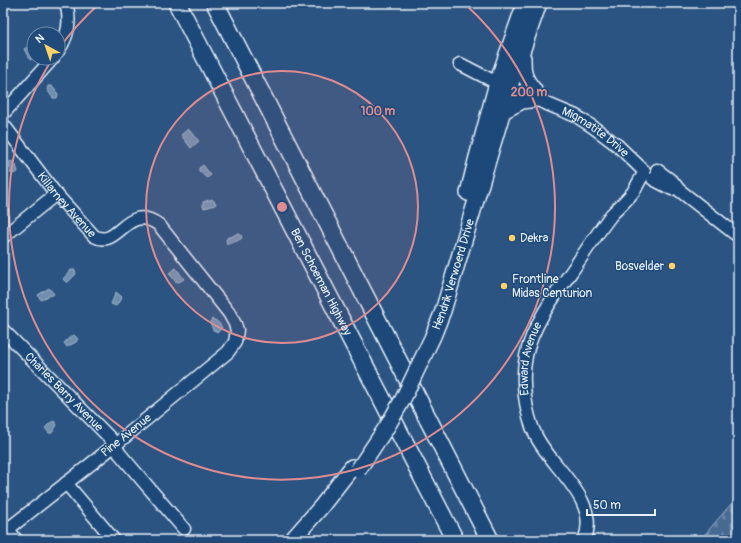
<svg xmlns="http://www.w3.org/2000/svg" width="741" height="543" viewBox="0 0 741 543" font-family="Pangolin,sans-serif">
	<defs>
		<pattern id="cemetery-stones" width="16" height="16" patternUnits="userSpaceOnUse"><rect width="16" height="16" fill="#476b93"/><path d="M2 7V4a2 2 0 0 1 4 0v3zM10 15v-3a2 2 0 0 1 4 0v3z" fill="#6281a3"/></pattern>
	</defs>
	<rect width="100%" height="100%" fill="#2b5482"/>
	<filter id="ink" filterUnits="userSpaceOnUse"><feTurbulence type="fractalNoise" baseFrequency=".025" numOctaves="2"/><feDisplacementMap in="SourceGraphic" scale="8" xChannelSelector="R" yChannelSelector="G"/><feConvolveMatrix kernelMatrix="1 2 1 2 8 2 1 2 1" color-interpolation-filters="sRGB"/></filter>
	<g filter="url(#ink)">
		<path fill="url(#cemetery-stones)" stroke="#98aec6" d="M738,496v44h-38z"/>
		<g fill="#708ead" stroke="#a0b6cb">
			<path d="M31,45l1,2 -2,2 4,5v4l-4,2 -6,-11z"/>
			<path d="M48,86h4l6,8 -1,4h-4l-6,-8z"/>
			<path d="M188,129l11,12 -8,7 -10,-13z"/>
			<path d="M12,161l4,4 2,7 -5,2 -3,-1 1,-3 -4,-7z"/>
			<path d="M203,165l8,10 -4,3 -8,-7v-3z"/>
			<path d="M212,199l4,4 -1,2 -10,3 -2,-1v-5z"/>
			<path d="M238,233l3,2 1,3c-2,2 -12,6 -15,6l-1,-4 2,-3h3z"/>
			<path d="M176,268l8,11 -5,3 -4,-1 -6,-8z"/>
			<path d="M71,270h4l1,4 -9,9 -4,-4z"/>
			<path d="M49,288l5,6 -3,2 -1,-1 -9,5 -3,-5z"/>
			<path d="M116,292l6,5 -6,9 -5,-2z"/>
			<path d="M212,319c4,1 9,5 10,9l-4,4 -5,-2 -3,-8z"/>
			<path d="M74,335l4,4 -2,3 -9,5 -3,-4 5,-5z"/>
			<path d="M54,421l3,4 -5,8h-3l-4,-5 5,-5z"/>
		</g>
		<g fill="none" stroke-linecap="round" stroke-linejoin="round">
			<defs>
				<g id="minor">
					<path d="M58,51c10,-14 13,-31 8,-48"/>
					<path id="s1" d="M460,64l37,19 79,33 17,11 24,18 27,26"/>
					<path d="M3,114l50,-56"/>
					<path id="s2" d="M3,124l53,70 38,42c25,14 32,-35 65,-11l70,88 6,11 2,6 -2,12 -7,10 -113,93 -112,88"/>
					<path d="M657,170l16,12 6,8 59,46"/>
					<path d="M653,179l19,10"/>
					<path d="M3,237l53,-43"/>
					<path id="s3" d="M3,330l107,108 10,16 64,75"/>
					<path d="M66,483l48,57"/>
					<path d="M8,529l8,11"/>
					<path id="s4" d="M584,540c18,-38 -33,-73 -48,-104 -11,-22 -15,-57 -10,-80 6,-30 29,-61 46,-85 13,-19 26,-39 40,-57 7,-7 15,-14 21,-22 4,-5 6,-12 11,-18"/>
				</g>
				<g id="major">
					<path d="M523,58c0,16 1,20 11,32"/>
					<path d="M503,111l19,-10 14,-2"/>
					<path d="M468,193l8,-32 21,-78 28,-80"/>
					<path id="s5" d="M433,336l10,-25 69,-231 27,-77"/>
					<path d="M292,540l29,-33 31,-40"/>
				</g>
				<g id="highway">
					<path id="s6" d="M177,3l278,537"/>
					<path d="M215,3l275,537"/>
				</g>
			</defs>
			<use href="#minor" stroke="#e8f1f8" stroke-width="15"/>
			<use href="#major" stroke="#e8f1f8" stroke-width="18"/>
			<use href="#highway" stroke="#e8f1f8" stroke-width="20"/>
			<use href="#minor" stroke="#1f4a7a" stroke-width="12"/>
			<use href="#major" stroke="#1f4a7a" stroke-width="15"/>
			<use href="#highway" stroke="#1f4a7a" stroke-width="17"/>
			<defs>
				<path id="major-bridge" d="M358,470l30,-45 15,-26 30,-63"/>
			</defs>
			<use href="#major-bridge" stroke="#e8f1f8" stroke-width="18" stroke-linecap="butt"/>
			<use href="#major-bridge" stroke="#1f4a7a" stroke-width="15"/>
		</g>
	</g>
	<circle cx="282" cy="207" r="136" fill="#df8c90" fill-opacity=".12"/>
	<g fill="none" stroke="#df8c90" stroke-width="2">
		<circle cx="282" cy="207" r="136"/>
		<path d="M58 50A273 273 0 0 1 99 4M465 4A273 273 0 1 1 53 58"/>
	</g>
	<g fill="#ffd166" stroke="#1f4a7a" stroke-width="1.5">
		<circle cx="512" cy="238" r="4"/>
		<circle cx="672" cy="266" r="4"/>
		<circle cx="504" cy="286" r="4"/>
	</g>
	<g text-anchor="middle" stroke-width="3" stroke-linejoin="round" paint-order="stroke">
		<g font-size="12" fill="#e8f1f8" stroke="#1f4a7a">
			<text dy="4" stroke="none"><textPath href="#s1" startOffset="152">Migmatite Drive</textPath></text>
			<text dy="4" stroke="none"><textPath href="#s2" startOffset="103">Killarney Avenue</textPath></text>
			<text dy="4" stroke="none"><textPath href="#s5" startOffset="65">Hendrik Verwoerd Drive</textPath></text>
			<text dy="4" stroke="none"><textPath href="#s6" startOffset="314">Ben Schoeman Highway</textPath></text>
			<text dy="4" stroke="none"><textPath href="#s4" startOffset="200">Edward Avenue</textPath></text>
			<text dy="4" stroke="none"><textPath href="#s3" startOffset="87">Charles Barry Avenue</textPath></text>
			<text transform="translate(126 435) rotate(-39)" y="4">Pine Avenue</text>
		</g>
		<g font-size="12" fill="#e8f1f8" stroke="#1f4a7a" text-anchor="start">
			<text x="520" y="242">Dekra</text>
			<text x="664" y="270" text-anchor="end">Bosvelder</text>
			<text x="512" y="283">Frontline<tspan x="512" dy="14">Midas Centurion</tspan></text>
		</g>
	</g>
	<circle cx="282" cy="207" r="6" fill="#df8c90" stroke="#1f4a7a" stroke-width="2"/>
	<g font-size="12" text-anchor="middle" font-weight="bold" fill="#df8c90" stroke="#1f4a7a" stroke-width="3" stroke-linejoin="round" paint-order="stroke">
		<text x="529" y="96">200 m</text>
		<text x="378" y="115">100 m</text>
	</g>
	<rect width="741" height="543" fill="none" stroke="#1f4a7a" stroke-width="16"/>
	<rect x="8" y="8" width="725" height="527" fill="none" stroke="#e8f1f8" stroke-width="1.5" filter="url(#ink)"/>
	<g transform="translate(46 46) rotate(320)"><circle r="19" fill="#1f4a7a" stroke="#6f8dac"/>
	<path d="M0-3L7 15L0 10L-7 15Z" fill="#ffd166"/>
	<text y="-6" font-size="11" font-weight="bold" text-anchor="middle" fill="#e8f1f8">N</text>
	</g>
	<path d="M587 509v6h68v-6" fill="none" stroke="#e8f1f8" stroke-width="2"/>
	<text x="593" y="509" font-size="12" fill="#e8f1f8" stroke="#1f4a7a" stroke-width="3" paint-order="stroke">50 m</text>
</svg>
